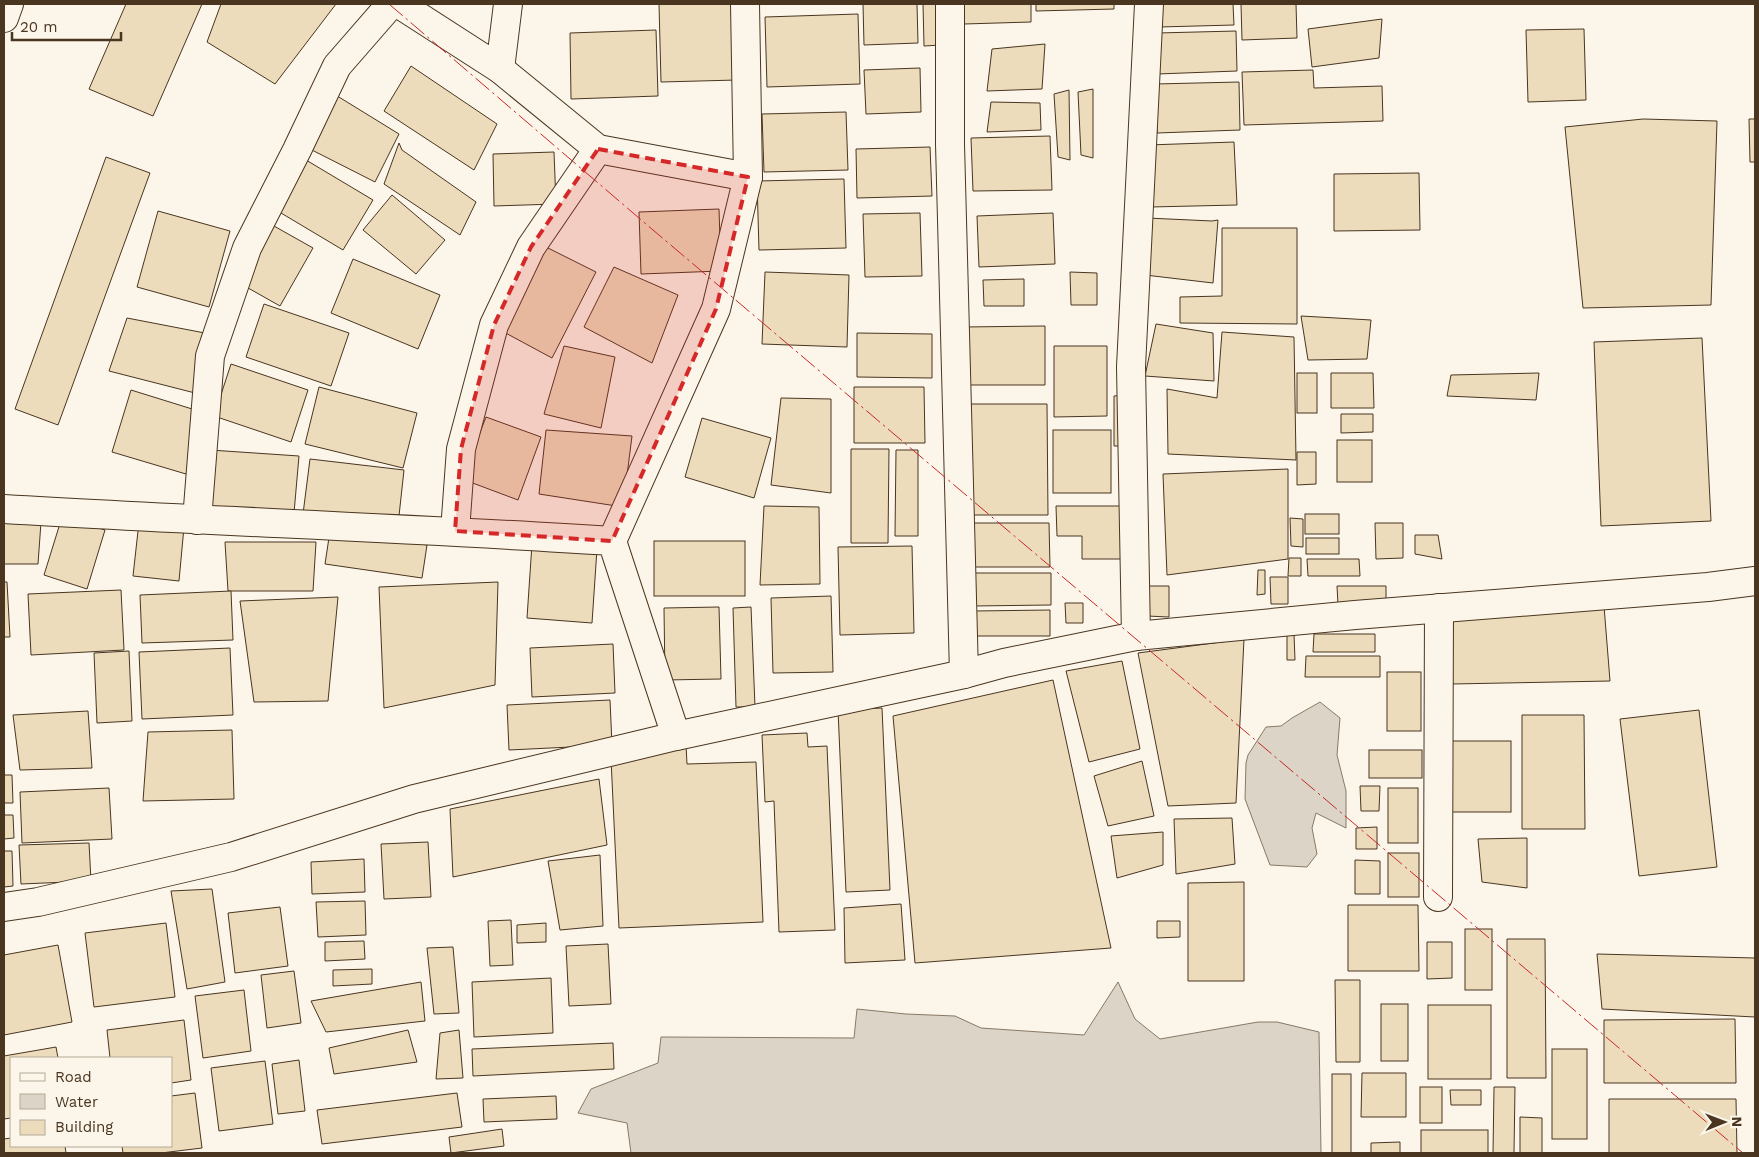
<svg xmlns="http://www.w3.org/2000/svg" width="1759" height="1157" viewBox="0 0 1759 1157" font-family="'Work Sans',sans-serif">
	<rect width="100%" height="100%" fill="#fbf6e9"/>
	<g fill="#dcd4c6" stroke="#887966">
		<path d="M1320,702l20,16 -3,37 9,36v37l-30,-15 -4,15 5,26 -10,13 -37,-2 -25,-66 1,-36 2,-8 18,-28 15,-1 11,-8z"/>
		<path d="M1118,982l17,37 25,20 98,-17h19l42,10 2,121h-690l-4,-30 -49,-10 13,-24 67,-26 3,-26 193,1 3,-29 49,5 49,2 26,12 103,7z"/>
	</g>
	<g fill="#ecdcbc" stroke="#4a3520">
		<path d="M126,4h76l-49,112 -64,-27z"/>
		<path d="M221,4h115l-61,80 -68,-42z"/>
		<path d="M659,4h76l2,76 -76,2z"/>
		<path d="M863,4h54l1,39 -54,2z"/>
		<path d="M923,4h17l1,41 -17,1z"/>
		<path d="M963,4h68v18l-67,2z"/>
		<path d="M1036,4h78v5l-78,2z"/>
		<path d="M1158,4h75l1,21 -75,2z"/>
		<path d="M1241,4h55l1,34 -55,2z"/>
		<path d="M858,14l2,70 -93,3 -2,-70z"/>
		<path d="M1382,19l-3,39 -67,9 -4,-38z"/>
		<path d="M1584,29l2,71 -58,2 -2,-72z"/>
		<path d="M656,30l2,66 -87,3 -1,-66z"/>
		<path d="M1236,31l1,40 -80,3v-41z"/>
		<path d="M1045,44l-3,45 -55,2 5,-42z"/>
		<path d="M411,66l86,58 -23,46 -90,-59z"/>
		<path d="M920,68l1,44 -55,2 -2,-44z"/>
		<path d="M1313,70l1,18 68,-2 1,35 -139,4 -2,-53z"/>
		<path d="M1239,82l1,48 -83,3 -2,-49z"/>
		<path d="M1093,89v69l-12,-3 -3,-63z"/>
		<path d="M1069,90l1,70 -12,-3 -4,-63z"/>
		<path d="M334,94l65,40 -24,48 -67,-34z"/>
		<path d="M991,102l49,1 1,27 -54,2z"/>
		<path d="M846,112l2,58 -84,2 -2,-58z"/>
		<path d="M1643,119l74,2 -6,184 -128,3 -18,-181z"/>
		<path d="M1749,119h6v43h-5z"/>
		<path d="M1050,136l2,54 -79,1 -2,-53z"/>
		<path d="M1234,142l3,63 -87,2 -2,-62z"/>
		<path d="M399,143l3,7 74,52 -16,33 -76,-51z"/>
		<path d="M930,147l2,49 -75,2 -1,-49z"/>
		<path d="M554,152l2,52 -62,2 -1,-52z"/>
		<path d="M106,157l44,16 -92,252 -43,-16z"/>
		<path d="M306,160l67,40 -30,50 -67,-40z"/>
		<path d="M1419,173l1,57 -86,1v-57z"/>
		<path d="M844,179l2,69 -87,2 -2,-69z"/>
		<path d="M392,195l53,45 -29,34 -53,-44z"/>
		<path d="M719,209l2,62 -80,3 -2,-62z"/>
		<path d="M158,211l72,20 -21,76 -72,-20z"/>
		<path d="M920,213l2,63 -57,1 -2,-63z"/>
		<path d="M1053,213l2,51 -76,3 -2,-51z"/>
		<path d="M1147,218l65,3 6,-1 -5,63 -68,-8z"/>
		<path d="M274,226l39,22 -33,58 -39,-22z"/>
		<path d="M1222,228h75v96l-117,-1v-26l42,-1z"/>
		<path d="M544,246l52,26 -44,86 -52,-28z"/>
		<path d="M353,259l87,36 -22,54 -87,-36z"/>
		<path d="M614,267l64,28 -26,68 -68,-36z"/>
		<path d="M765,272l84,3 -2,72 -85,-3z"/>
		<path d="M1070,272l27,1v32h-26z"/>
		<path d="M1024,279v27h-40l-1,-26z"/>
		<path d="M264,304l85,29 -18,53 -85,-29z"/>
		<path d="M1301,316l70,4 -4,39 -59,1z"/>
		<path d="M127,318l83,16 -15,59 -86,-22z"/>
		<path d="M1156,324l57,9 1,48 -69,-5z"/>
		<path d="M1045,326v59h-81v-58z"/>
		<path d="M1222,332l72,5 2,123 -128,-6 -1,-65 50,9z"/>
		<path d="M857,333l75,1v44l-75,-1z"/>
		<path d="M1702,338l9,183 -110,5 -7,-184z"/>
		<path d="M564,346l51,11 -14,71 -57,-14z"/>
		<path d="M1054,346h53v70l-53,1z"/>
		<path d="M231,364l77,26 -17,52 -77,-26z"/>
		<rect x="1297" y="373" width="20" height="40"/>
		<path d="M1331,373h42l1,35h-43z"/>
		<path d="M1539,373l-3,27 -89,-4 4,-21z"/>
		<path d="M319,387l98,26 -14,55 -98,-24z"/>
		<path d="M854,387h70l1,56h-71z"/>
		<path d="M131,390l74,23 -19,61 -74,-22z"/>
		<path d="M1126,395v51h-12v-50z"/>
		<path d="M781,398l50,1v94l-60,-8z"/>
		<path d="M964,404h83l1,111h-84z"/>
		<path d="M1341,414h32v18l-32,1z"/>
		<path d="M486,417l55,20 -23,63 -56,-21z"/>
		<path d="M702,418l69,20 -17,60 -69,-21z"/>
		<path d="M546,430l86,6 -9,71 -84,-13z"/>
		<rect x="1053" y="430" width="58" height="63"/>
		<rect x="1337" y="440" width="35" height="42"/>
		<path d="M851,449h38l-1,94h-37z"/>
		<path d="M210,450l89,6 -5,57 -88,-7z"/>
		<path d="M896,450h22v86h-23z"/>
		<path d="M1297,452h19v32l-19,1z"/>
		<path d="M310,459l94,11 -6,55 -95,-11z"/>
		<path d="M1288,469v90l-121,16 -4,-101z"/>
		<path d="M764,506l55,1 1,77 -60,1z"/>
		<path d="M1056,506h70v53h-44v-23h-25z"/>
		<rect x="1305" y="514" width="34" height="20"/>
		<path d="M62,517l43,13 -18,59 -43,-14z"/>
		<path d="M1290,518l13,1v28l-12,-1z"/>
		<path d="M4,521l37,1 -3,42h-34z"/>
		<path d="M139,522l45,5 -5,54 -46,-5z"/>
		<path d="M965,523h84l1,44h-85z"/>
		<path d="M1375,523h28v35l-27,1z"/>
		<path d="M330,531l97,14 -5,33 -97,-14z"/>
		<path d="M1415,535h23l4,24 -27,-5z"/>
		<rect x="1306" y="538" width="33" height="16"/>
		<rect x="654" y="541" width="91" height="55"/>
		<path d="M225,542h91l-3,49h-85z"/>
		<path d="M532,544l65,5 -5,74 -65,-5z"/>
		<path d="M912,546l2,87 -74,2 -2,-88z"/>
		<path d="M1289,558h12v18h-13z"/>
		<path d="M1307,559h52l1,17h-52z"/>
		<path d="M1258,570h7v24l-8,1z"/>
		<path d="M973,573h78v32l-78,1z"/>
		<path d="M1270,577h18v27h-17z"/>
		<path d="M4,582h3l3,55h-6z"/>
		<path d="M498,582l-3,103 -111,23 -5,-121z"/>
		<path d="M1147,586h22v31l-22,-1z"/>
		<path d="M1337,586h49v20l-48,-1z"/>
		<path d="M121,590l3,60 -93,5 -3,-61z"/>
		<path d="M231,591l2,49 -91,3 -2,-48z"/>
		<path d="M831,596l2,76 -60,1 -2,-75z"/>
		<path d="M338,597l-10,104 -74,1 -14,-101z"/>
		<path d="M1065,603h18v20h-17z"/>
		<path d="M1604,606l6,75 -158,3 -1,-67z"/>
		<path d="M719,607l2,72 -56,1 -1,-72z"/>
		<path d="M751,607l4,100h-19l-3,-99z"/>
		<path d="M1050,610v26h-76v-25z"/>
		<path d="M1287,634h7l1,26h-8z"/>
		<path d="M1314,634h61v18h-62z"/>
		<path d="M1244,639l-8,164 -68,3 -30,-153z"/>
		<path d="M613,644l2,49 -83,4 -2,-49z"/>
		<path d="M230,648l3,67 -91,4 -3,-67z"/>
		<path d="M129,651l3,70 -35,2 -3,-70z"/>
		<path d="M1306,656h74v21h-75z"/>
		<path d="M1122,661l18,88 -51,13 -23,-91z"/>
		<rect x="1387" y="672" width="34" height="59"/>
		<path d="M1053,680l58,268 -196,15 -22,-247z"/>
		<path d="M610,700l2,45 -103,5 -2,-45z"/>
		<path d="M882,708l8,182 -44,2 -8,-182z"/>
		<path d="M1699,710l18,157 -78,9 -19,-157z"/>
		<path d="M88,711l4,57 -72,2 -7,-55z"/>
		<path d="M1522,715h62l1,114h-63z"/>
		<path d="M232,730l2,69 -91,2 5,-69z"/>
		<path d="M807,733l1,14 19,-1 8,184 -56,2 -5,-131 -9,1 -3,-67z"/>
		<rect x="1445" y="741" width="66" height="71"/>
		<path d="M686,745l1,19 69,-2 7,160 -144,6 -8,-169z"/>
		<rect x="1369" y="750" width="53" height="28"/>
		<path d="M1142,761l12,55 -46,10 -14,-50z"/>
		<path d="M4,775h8l1,28h-9z"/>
		<path d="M599,779l8,66 -154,32 -3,-68z"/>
		<path d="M1360,786h20l-1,25h-18z"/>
		<path d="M109,788l3,51 -90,4 -2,-51z"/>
		<rect x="1388" y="788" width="30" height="55"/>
		<path d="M4,815h9l1,23 -10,1z"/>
		<path d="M1232,818l3,46 -59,10 -2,-55z"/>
		<path d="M1377,827v22h-21v-21z"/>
		<path d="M1163,832v33l-46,13 -6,-42z"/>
		<path d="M1527,838v50l-45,-6 -4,-43z"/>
		<path d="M428,842l3,55 -47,2 -3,-55z"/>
		<path d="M89,843l2,38 -70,3 -2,-39z"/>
		<path d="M4,851h8l1,35 -9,1z"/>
		<rect x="1388" y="853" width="31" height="44"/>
		<path d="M600,855l3,71 -43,4 -12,-69z"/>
		<path d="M364,859l1,33 -53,2 -1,-32z"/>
		<path d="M1355,860l25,1v33h-25z"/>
		<path d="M1244,882v99h-56v-98z"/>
		<path d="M212,889l13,93 -38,7 -16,-98z"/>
		<path d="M365,901l1,34 -48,2 -2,-35z"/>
		<path d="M901,904l4,56 -60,3 -1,-55z"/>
		<path d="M1348,905h70l1,66h-71z"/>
		<path d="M280,907l8,59 -53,7 -7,-60z"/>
		<path d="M511,920l2,45 -23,1 -2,-45z"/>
		<path d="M1157,921h23v16l-23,1z"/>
		<path d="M166,923l9,74 -81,10 -9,-74z"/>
		<path d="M546,923v19l-29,1v-18z"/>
		<rect x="1465" y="929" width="27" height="61"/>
		<path d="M1507,939h38l1,139h-39z"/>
		<path d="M364,941l1,18 -40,2v-19z"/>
		<path d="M1427,942h25v36l-25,1z"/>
		<path d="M608,944l3,60 -42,2 -3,-60z"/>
		<path d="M58,945l14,77 -68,13v-80z"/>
		<path d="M453,947l6,66 -25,1 -7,-66z"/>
		<path d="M1597,954l158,4v59l-153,-8z"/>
		<path d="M372,969v15l-39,2v-16z"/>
		<path d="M294,971l7,52 -34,5 -6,-53z"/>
		<path d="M551,978l2,55 -79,4 -2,-55z"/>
		<path d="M1335,980h25v82h-24z"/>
		<path d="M421,982l4,39 -99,11 -15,-31z"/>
		<path d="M244,990l7,61 -48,7 -8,-62z"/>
		<rect x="1381" y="1004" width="27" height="57"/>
		<rect x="1428" y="1005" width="63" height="74"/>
		<path d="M1735,1019l1,64h-132v-63z"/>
		<path d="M184,1020l7,60 -20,3v-25h-61l-3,-28z"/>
		<path d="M408,1030l9,32 -83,12 -5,-26z"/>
		<path d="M459,1030l4,48 -27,1 4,-46z"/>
		<path d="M613,1043l1,26 -141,7 -1,-27z"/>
		<path d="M56,1047l2,11h-47v60l-7,1v-63z"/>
		<rect x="1552" y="1049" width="35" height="90"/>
		<path d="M299,1060l6,51 -27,3 -6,-50z"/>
		<path d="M265,1061l8,63 -54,7 -8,-63z"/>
		<path d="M1362,1073h44v44h-45z"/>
		<rect x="1332" y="1074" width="19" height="79"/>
		<rect x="1420" y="1087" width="22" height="36"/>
		<path d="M1494,1087h21l-1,66h-21z"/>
		<path d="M1450,1090h31v15h-30z"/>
		<path d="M195,1093l7,55 -41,5h-38l-1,-7h49v-50z"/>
		<path d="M457,1093l5,34 -140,17 -5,-34z"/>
		<path d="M556,1096l1,23 -73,3 -1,-23z"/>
		<path d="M1609,1099h127l1,54h-128z"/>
		<path d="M1520,1117l22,1v35h-22z"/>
		<path d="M502,1129l2,17 -53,7 -2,-16z"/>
		<rect x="1421" y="1130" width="67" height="23"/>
		<path d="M11,1138v8h54l1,7h-62v-14z"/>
		<path d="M1400,1142v11h-29v-10z"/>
	</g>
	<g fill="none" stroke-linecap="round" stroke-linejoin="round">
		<defs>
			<g id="minor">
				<path d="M399,4l101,65 8,-65"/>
				<path d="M950,4v140l14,530"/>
				<path d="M500,69l98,80 150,28"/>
				<path d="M4,509c202,12 405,19 608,32l64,195"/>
				<path d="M197,520l13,-164 37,-108 50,-98 40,-84 54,-62"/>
				<path d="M455,531l6,-82 33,-124 37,-78 67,-98"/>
				<path d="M612,541l104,-232 32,-132 -3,-173"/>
				<path d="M1136,636l-5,-269 18,-363"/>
				<path d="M1438,897l1,-289"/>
				<path d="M4,907l34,-5 193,-45 183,-58 262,-63 288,-62 40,-11 132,-27 219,-21 353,-28 47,-6"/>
			</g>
			<path id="highway" d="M4,18l5,-14"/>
		</defs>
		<use href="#minor" stroke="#4a3520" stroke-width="30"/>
		<use href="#highway" stroke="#4a3520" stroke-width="30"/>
		<use href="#minor" stroke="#fbf6e9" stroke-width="28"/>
		<use href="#highway" stroke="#fbf6e9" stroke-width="28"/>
		<path stroke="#c62828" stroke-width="1" stroke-dasharray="18 4 2.5 4" stroke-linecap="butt" d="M389,4l264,226 1090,923"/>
	</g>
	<path fill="#d62828" fill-opacity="0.2" stroke="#d62828" stroke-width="4" stroke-dasharray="10 6" stroke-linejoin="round" d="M598,149l150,28 -32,132 -104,232 -157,-10 6,-82 33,-124 37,-78z"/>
	<rect width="1759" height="1157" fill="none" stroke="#4a3520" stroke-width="10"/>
	<rect x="10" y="1057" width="162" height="90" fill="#fbf6e9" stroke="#b4a999"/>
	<rect x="20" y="1073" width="25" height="8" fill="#fbf6e9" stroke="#b4a999"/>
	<text x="55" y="1082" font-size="15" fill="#4a3520">Road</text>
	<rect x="20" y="1094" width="25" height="15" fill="#dcd4c6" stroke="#b4a999"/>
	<text x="55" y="1107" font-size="15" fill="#4a3520">Water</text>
	<rect x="20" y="1120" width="25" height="15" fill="#ecdcbc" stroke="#b4a999"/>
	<text x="55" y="1132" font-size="15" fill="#4a3520">Building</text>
	<g transform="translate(1724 1122) rotate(89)" stroke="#fbf6e9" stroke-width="4" paint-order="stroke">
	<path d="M0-4L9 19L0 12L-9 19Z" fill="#4a3520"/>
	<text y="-8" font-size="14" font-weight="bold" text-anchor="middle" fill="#4a3520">N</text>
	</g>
	<path d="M12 32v8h109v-8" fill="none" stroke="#4a3520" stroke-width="2.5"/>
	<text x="20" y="32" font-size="15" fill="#4a3520" stroke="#fbf6e9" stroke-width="4" paint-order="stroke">20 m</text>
</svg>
